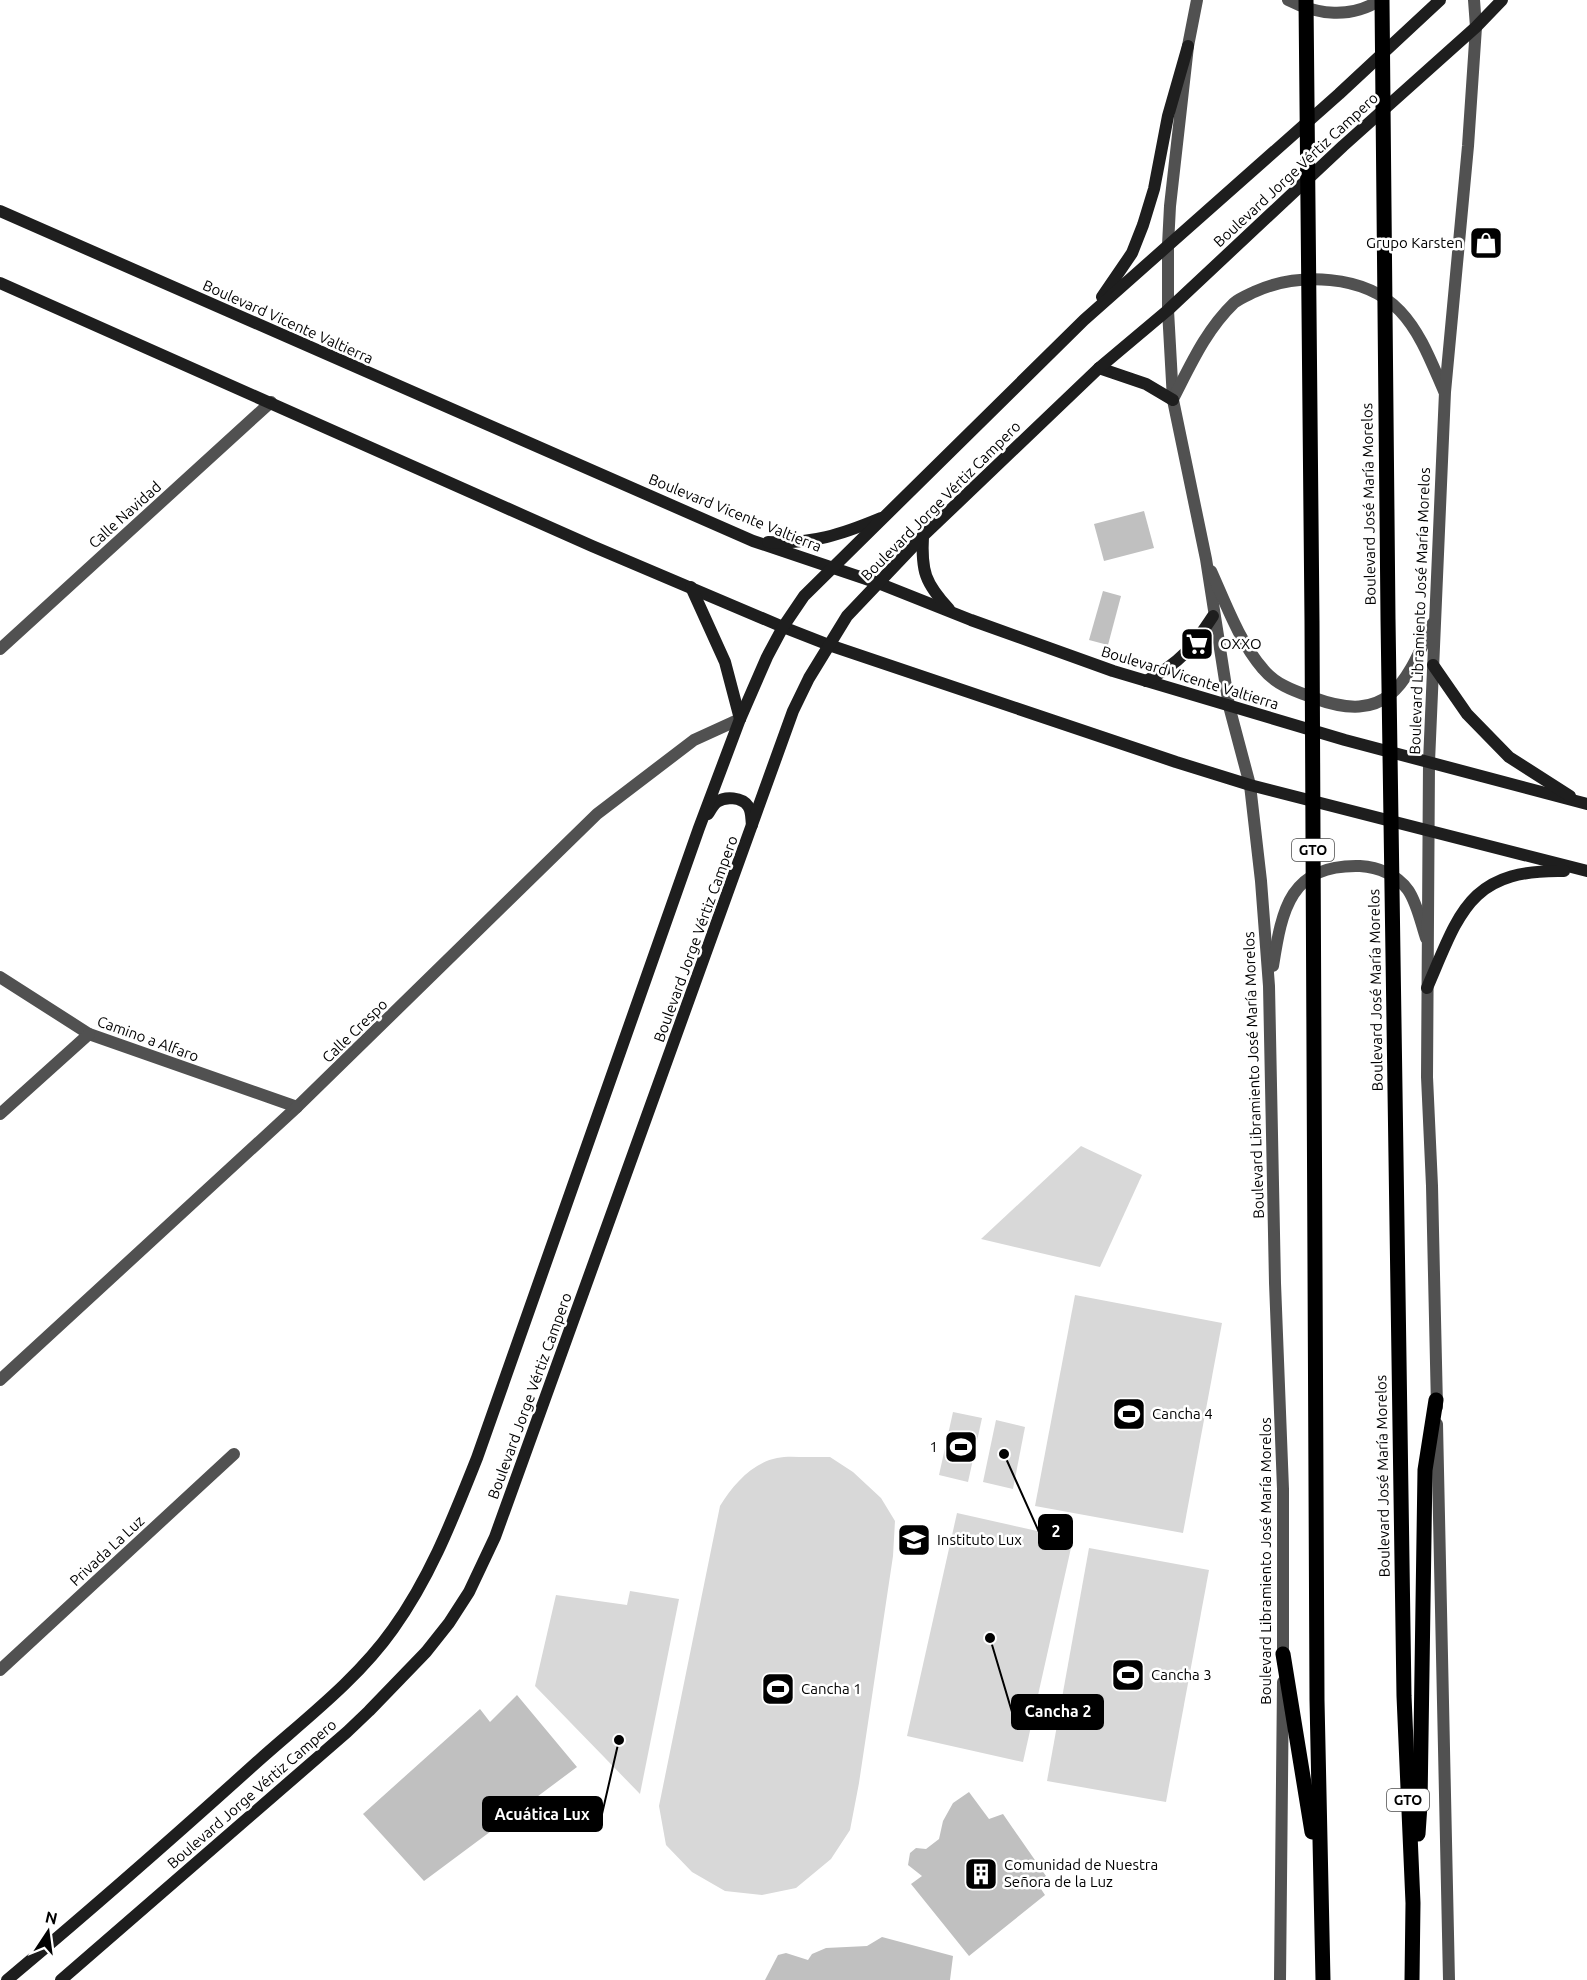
<svg xmlns="http://www.w3.org/2000/svg" width="1587" height="1980" viewBox="0 0 1587 1980" font-family="Ubuntu,sans-serif">
	<rect width="100%" height="100%" fill="#fff"/>
	<g fill="#d8d8d8">
		<path d="M1081,1146l61,29 -42,92 -119,-28z"/>
		<path d="M1075,1295l147,28 -39,210 -148,-27z"/>
		<path d="M953,1412l29,6 -14,64 -29,-7z"/>
		<path d="M996,1420l29,7 -12,62 -30,-7z"/>
		<path d="M806,1457h24l23,15 28,26 14,23 -2,35 -34,227 -9,47 -19,29 -35,29 -34,7 -37,-4 -33,-19 -26,-27 -7,-39 61,-300c13,-21 32,-43 57,-48 9,-2 20,-1 29,-1z"/>
		<path d="M957,1513l116,26 -50,223 -116,-26z"/>
		<path d="M1089,1548l120,22 -43,232 -119,-21z"/>
		<path d="M630,1591l49,8 -39,195 -105,-108 21,-91 71,10z"/>
	</g>
	<g fill="#c0c0c0">
		<path d="M1144,511l10,37 -50,13 -10,-37z"/>
		<path d="M1103,591l18,5 -13,49 -19,-5z"/>
		<path d="M517,1695l60,72 -153,114 -61,-67 117,-105 10,13z"/>
		<path d="M969,1792l20,27 14,-5 43,62 -9,7 8,12 -76,61 -58,-72 11,-8 -14,-11 2,-12 6,-5 10,1 13,-10 4,-18 10,-18z"/>
		<path d="M882,1937l71,19 -3,24h-185l13,-25 8,-2 22,7 4,-6 14,-6 41,-2z"/>
	</g>
	<g fill="none" stroke-linecap="round" stroke-linejoin="round">
		<g stroke="#515151" stroke-width="12">
			<path d="M0,649l271,-247"/>
			<path d="M0,977l89,57 208,73"/>
			<path d="M0,1114l89,-80"/>
			<path d="M0,1380l297,-273 300,-293 97,-74 46,-21"/>
			<path d="M0,1670l234,-216"/>
		</g>
		<g stroke="#515151" stroke-width="12">
			<path d="M1197,0l-9,46 -18,160 -2,39v65l5,90 33,159 23,147 21,79 11,96 8,105 6,297 8,206v173"/>
			<path d="M1288,0c29,15 63,19 92,0"/>
			<path d="M1173,399c18,-35 33,-69 61,-96 6,-5 14,-8 20,-11 44,-20 111,-18 146,19 21,22 32,53 44,80"/>
			<path d="M1211,571c15,33 28,70 52,98 13,16 32,22 51,29 76,28 92,-16 119,-75"/>
			<path d="M1273,966c9,-57 17,-102 87,-100 19,1 37,9 48,24 9,13 13,33 18,48"/>
			<path d="M1437,1407l-5,-221 -5,-109 2,-315 16,-370 23,-246 8,-119 -2,-27"/>
			<path d="M1437,1424l12,556"/>
			<path d="M1280,1980l3,-298"/>
		</g>
		<g stroke="#1e1e1e" stroke-width="12">
			<path d="M0,211l753,330 125,42 93,37 142,51 232,69 242,64"/>
			<path d="M0,283l592,263 191,81 46,18 347,117 74,23 337,86"/>
			<path d="M1102,297l30,-44 11,-28 11,-36 14,-73 20,-70"/>
			<path d="M1099,368l47,16 27,16"/>
			<path d="M923,536c-2,35 2,47 26,73"/>
			<path d="M768,542c45,2 72,-7 113,-24"/>
			<path d="M691,587l34,75 15,57"/>
			<path d="M1433,665l34,49 42,43 61,39"/>
			<path d="M1146,681c34,-18 46,-33 67,-65"/>
			<path d="M708,814c2,-3 5,-9 9,-12 8,-6 25,-5 31,4 4,5 3,13 4,19"/>
			<path d="M1427,988c33,-76 42,-119 137,-117"/>
			<path d="M7,1980c85,-71 168,-144 250,-218 47,-42 100,-82 136,-133 38,-53 60,-111 84,-171l222,-630 41,-109 27,-62 16,-30 21,-31 280,-276 255,-226 101,-94"/>
			<path d="M61,1980l286,-248 22,-21 57,-59 23,-29 20,-31 26,-55 298,-826 16,-33 38,-62 76,-80 176,-168 69,-58 175,-164 133,-119 26,-27"/>
		</g>
		<g stroke="#000" stroke-width="15">
			<path d="M1306,0l6,621 5,1079 6,280"/>
			<path d="M1382,0l6,619 16,1077 9,207 -1,77"/>
			<path d="M1283,1654l29,178"/>
			<path d="M1418,1834l2,-29 5,-335 11,-70"/>
		</g>
	</g>
	<defs>
		<symbol id="shop-square" viewBox="-11 -11 22 22"><rect x="-9" y="-9" width="18" height="18" rx="4" fill="#000" stroke="#fff"/><path d="M-5-2.5h2.3a2.7 3.5 0 0 1 5.4 0H5L5.5 6h-11ZM-1.5-2.5h3a1.5 2.3 0 0 0-3 0Z" fill="#fff"/></symbol>
		<symbol id="supermarket-square" viewBox="-11 -11 22 22"><rect x="-9" y="-9" width="18" height="18" rx="4" fill="#000" stroke="#fff"/><path d="M-6-5.5h2.5l.6 2H6L4.5 2H-2.5L-4.4-4H-6ZM-1.5 3.2a1.3 1.3 0 1 0 .1 0ZM3 3.2a1.3 1.3 0 1 0 .1 0Z" fill="#fff"/></symbol>
		<symbol id="stadium-square" viewBox="-11 -11 22 22"><rect x="-9" y="-9" width="18" height="18" rx="4" fill="#000" stroke="#fff"/><path d="M0-5a6.5 5 0 1 0 0 10a6.5 5 0 1 0 0-10ZM-3.5-1.8h7v3.6h-7Z" fill="#fff"/></symbol>
		<symbol id="school-square" viewBox="-11 -11 22 22"><rect x="-9" y="-9" width="18" height="18" rx="4" fill="#000" stroke="#fff"/><path d="M0-5L7-2L0 1L-7-2ZM-4 1L0 2.5L4 1V4Q0 6-4 4Z" fill="#fff"/></symbol>
		<symbol id="building-square" viewBox="-11 -11 22 22"><rect x="-9" y="-9" width="18" height="18" rx="4" fill="#000" stroke="#fff"/><path d="M-4-6H4V6H1V3H-1V6H-4ZM-2.5-4.3h1.7v1.8h-1.7ZM.8-4.3h1.7v1.8H.8ZM-2.5-1h1.7V.8h-1.7ZM.8-1h1.7V.8H.8Z" fill="#fff"/></symbol>
	</defs>
	<g fill-rule="evenodd">
		<use href="#shop-square" x="1467" y="224" width="38" height="38"/>
		<use href="#supermarket-square" x="1178" y="625" width="38" height="38"/>
		<use href="#stadium-square" x="1110" y="1395" width="38" height="38"/>
		<use href="#stadium-square" x="942" y="1428" width="38" height="38"/>
		<use href="#school-square" x="895" y="1521" width="38" height="38"/>
		<use href="#stadium-square" x="1109" y="1656" width="38" height="38"/>
		<use href="#stadium-square" x="759" y="1670" width="38" height="38"/>
		<use href="#building-square" x="962" y="1855" width="38" height="38"/>
	</g>
	<g text-anchor="middle" stroke-width="5" stroke-linejoin="round" paint-order="stroke">
		<g fill="#fff" stroke="#4c4c4c" stroke-width="1.5">
			<rect x="1292" y="839" width="42" height="22" rx="4.5"/>
			<rect x="1387" y="1789" width="42" height="22" rx="4.5"/>
		</g>
		<g font-size="14" font-weight="bold" fill="#000">
			<text x="1313" y="855">GTO</text>
			<text x="1408" y="1805">GTO</text>
		</g>
		<g font-size="15" fill="#000" stroke="#fff">
			<text transform="translate(1296 170) rotate(-43)" y="5">Boulevard Jorge Vértiz Campero</text>
			<text transform="translate(288 322) rotate(24)" y="5">Boulevard Vicente Valtierra</text>
			<text transform="translate(941 501) rotate(-45)" y="5">Boulevard Jorge Vértiz Campero</text>
			<text transform="translate(1369 504) rotate(-91)" y="5">Boulevard José María Morelos</text>
			<text transform="translate(735 513) rotate(22)" y="5">Boulevard Vicente Valtierra</text>
			<text transform="translate(125 515) rotate(-42)" y="5">Calle Navidad</text>
			<text transform="translate(1420 611) rotate(-88)" y="5">Boulevard Libramiento José María Morelos</text>
			<text transform="translate(1190 678) rotate(17)" y="5">Boulevard Vicente Valtierra</text>
			<text transform="translate(696 939) rotate(-70)" y="5">Boulevard Jorge Vértiz Campero</text>
			<text transform="translate(1376 990) rotate(-91)" y="5">Boulevard José María Morelos</text>
			<text transform="translate(355 1031) rotate(-44)" y="5">Calle Crespo</text>
			<text transform="translate(148 1039) rotate(20)" y="5">Camino a Alfaro</text>
			<text transform="translate(1254 1075) rotate(-92)" y="5">Boulevard Libramiento José María Morelos</text>
			<text transform="translate(530 1396) rotate(-70)" y="5">Boulevard Jorge Vértiz Campero</text>
			<text transform="translate(1383 1476) rotate(-91)" y="5">Boulevard José María Morelos</text>
			<text transform="translate(107 1551) rotate(-43)" y="5">Privada La Luz</text>
			<text transform="translate(1266 1561) rotate(-90)" y="5">Boulevard Libramiento José María Morelos</text>
			<text transform="translate(252 1794) rotate(-41)" y="5">Boulevard Jorge Vértiz Campero</text>
		</g>
		<g font-size="15" fill="#000" stroke="#fff" text-anchor="start">
			<text x="1463" y="248" text-anchor="end">Grupo Karsten</text>
			<text x="1220" y="649">OXXO</text>
			<text x="1152" y="1419">Cancha 4</text>
			<text x="938" y="1452" text-anchor="end">1</text>
			<text x="937" y="1545">Instituto Lux</text>
			<text x="1151" y="1680">Cancha 3</text>
			<text x="801" y="1694">Cancha 1</text>
			<text x="1004" y="1870">Comunidad de Nuestra<tspan x="1004" dy="17">Señora de la Luz</tspan></text>
		</g>
	</g>
	<path fill="none" stroke="#000" stroke-width="2" d="M1004 1454L1039 1532M990 1638L1012 1712M619 1740L602 1814"/>
	<g fill="#000" stroke="#fff" stroke-width="2">
		<circle cx="1004" cy="1454" r="6"/>
		<circle cx="990" cy="1638" r="6"/>
		<circle cx="619" cy="1740" r="6"/>
	</g>
	<g fill="#000" stroke="#000" stroke-width="2">
		<rect x="1039" y="1515" width="33" height="34" rx="6"/>
		<rect x="1012" y="1695" width="91" height="34" rx="6"/>
		<rect x="483" y="1797" width="119" height="34" rx="6"/>
	</g>
	<g font-size="16" text-anchor="middle" font-weight="bold" fill="#fff">
		<text x="1056" y="1537">2</text>
		<text x="1058" y="1717">Cancha 2</text>
		<text x="542" y="1820">Acuática Lux</text>
	</g>
	<g transform="translate(48 1932) rotate(13)" stroke="#ffffff" stroke-width="4.5" paint-order="stroke">
	<path d="M0-4.5L10 22L0 15L-10 22Z" fill="#000000"/>
	<text y="-9" font-size="16" font-weight="bold" text-anchor="middle" fill="#000000">N</text>
	</g>
</svg>
